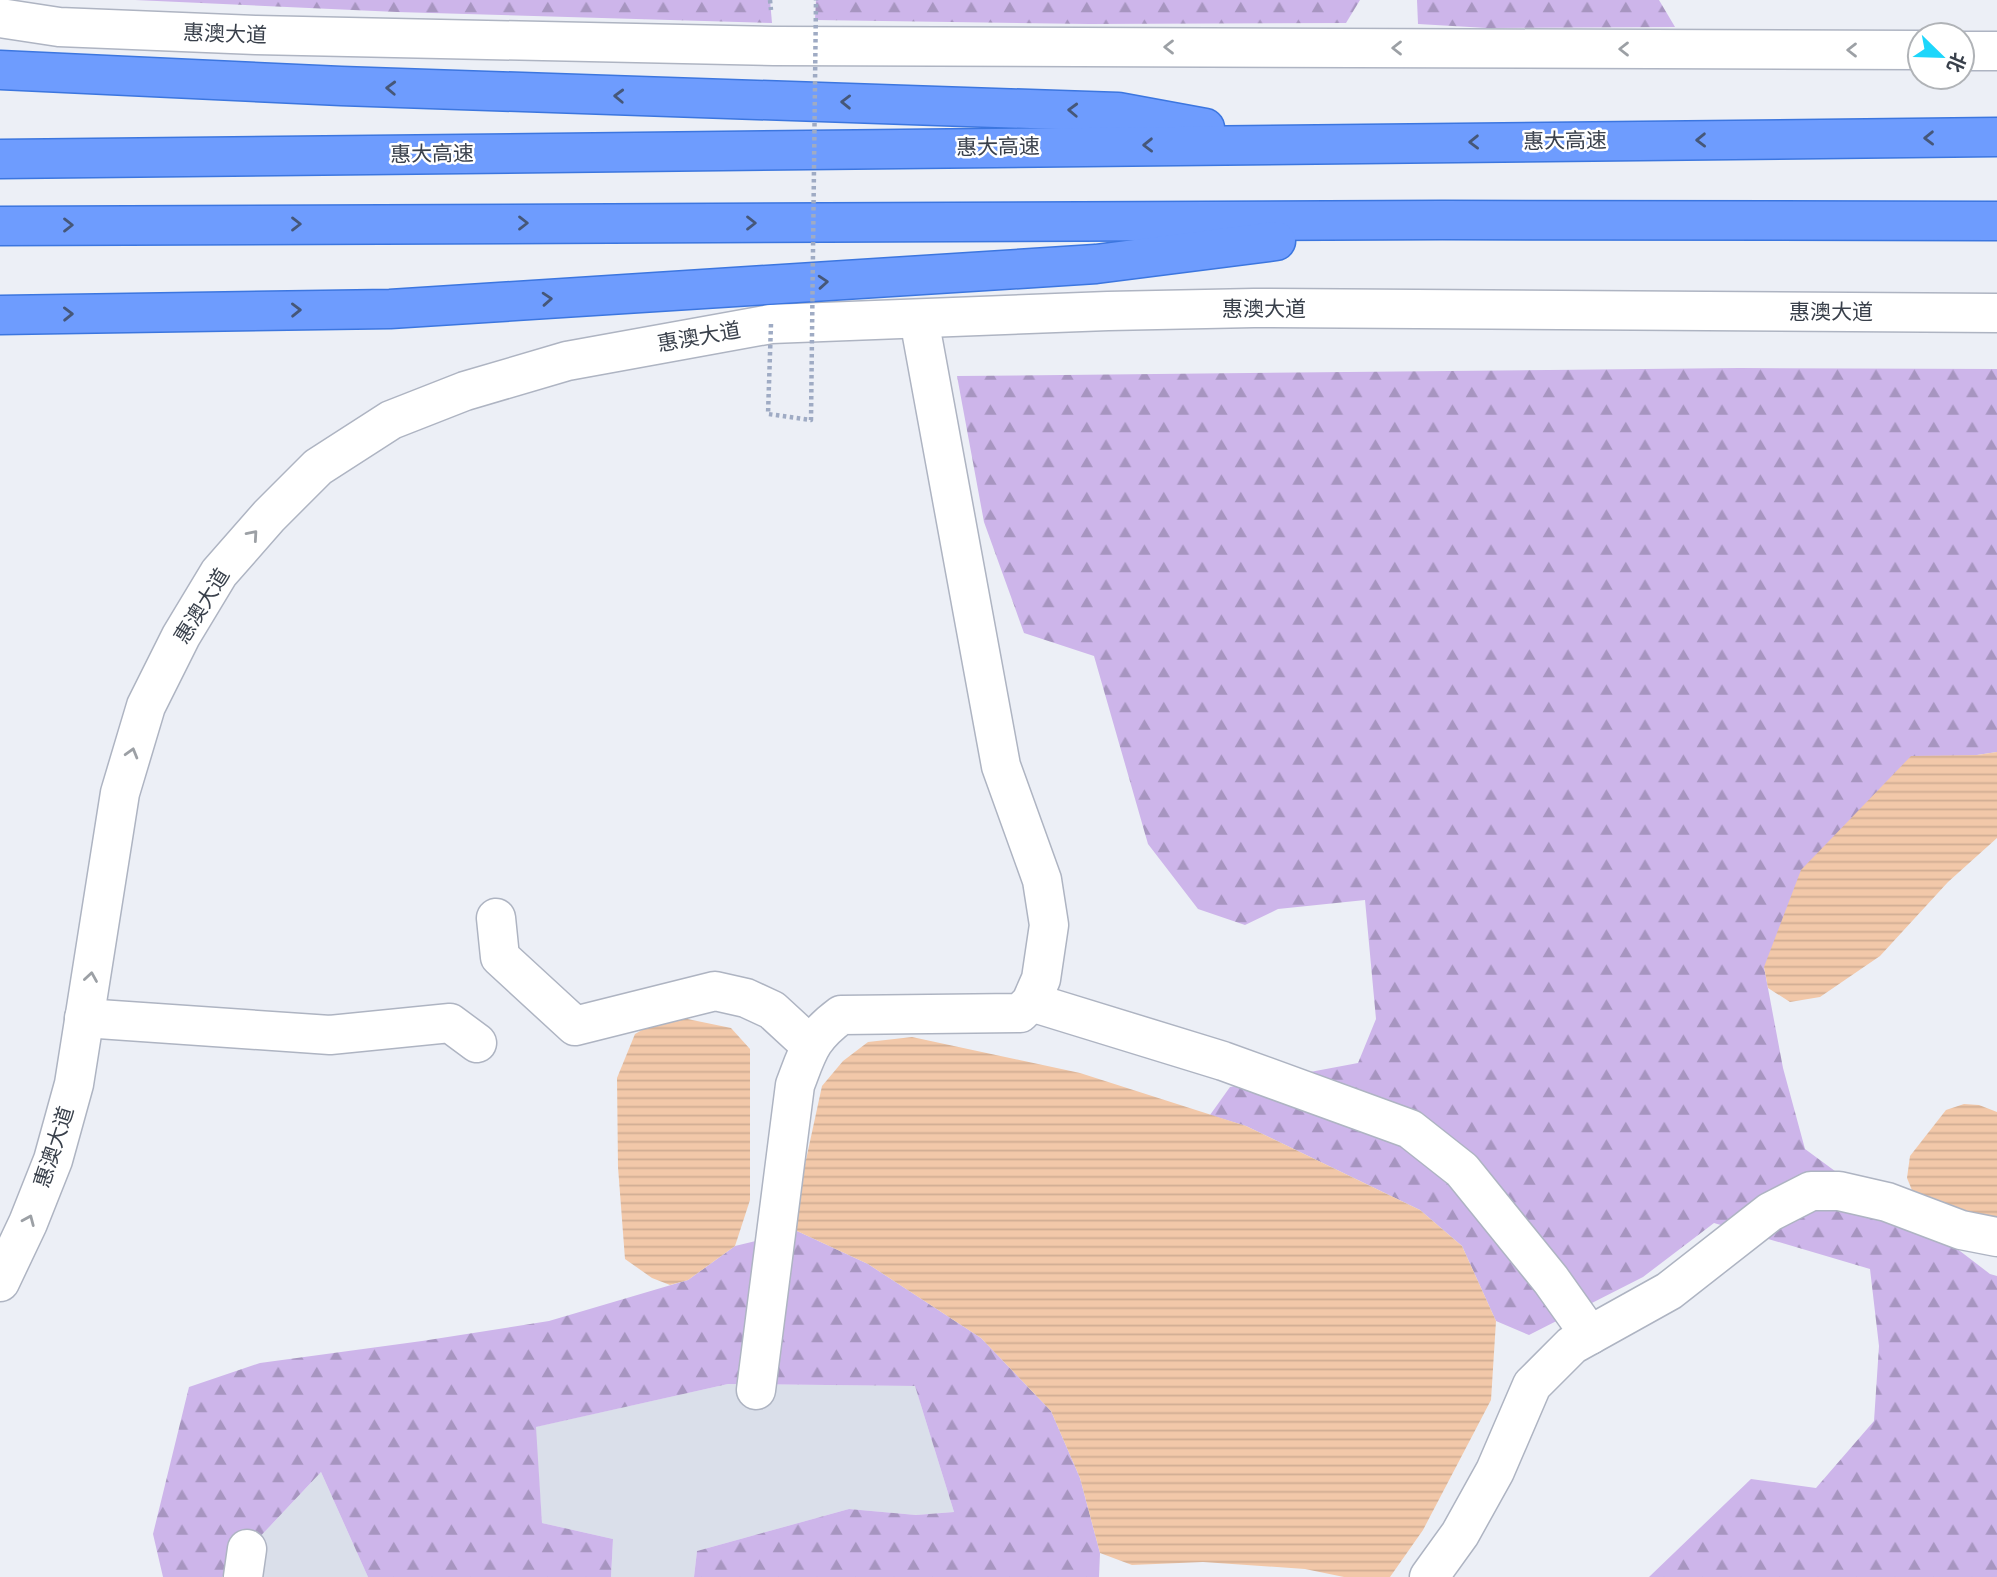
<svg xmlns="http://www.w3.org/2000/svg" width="1997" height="1577" viewBox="0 0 1997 1577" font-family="'DejaVu Sans','Noto Sans SC',sans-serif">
	<defs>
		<pattern id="forest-firs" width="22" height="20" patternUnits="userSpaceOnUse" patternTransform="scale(1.75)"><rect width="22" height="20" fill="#cdb5ea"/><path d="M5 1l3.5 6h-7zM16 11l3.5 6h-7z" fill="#a795c0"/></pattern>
		<pattern id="water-rules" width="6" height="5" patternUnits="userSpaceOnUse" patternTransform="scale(1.75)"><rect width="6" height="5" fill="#f2c8a9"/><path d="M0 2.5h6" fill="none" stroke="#d0ad93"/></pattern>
	</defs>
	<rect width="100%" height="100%" fill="#eceff6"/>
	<g fill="#dadfea">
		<path d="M728,1384l187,2 39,126 -38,3 -67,-6 -152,42 -3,26h-83l2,-38 -71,-16 -7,-96z"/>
		<path d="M321,1472l47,105h-146z"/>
	</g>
	<g fill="url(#forest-firs)">
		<path d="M135,0h635l2,23 -375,-11z"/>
		<path d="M816,0h544l-14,23 -257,1 -274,-4z"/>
		<path d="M1417,0h242l16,27 -188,1 -69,-4z"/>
		<path d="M1739,368l258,1v383l-20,3 -213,212 19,101 22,81 98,72 40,17 47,36 7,2v301h-348l102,-98 65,9 58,-67 5,-75 -9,-77 -156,-46 -71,54 -114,58 -33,-14 -34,-75 -42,-36 -174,-84 -36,-11 20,-28 128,-24 18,-44 -11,-119 -87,9 -33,16 -47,-16 -50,-65 -54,-188 -70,-23 -40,-111 -27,-146z"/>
		<path d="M797,1231l71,33 113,74 70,73 29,67 20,75 -1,24h-405l3,-26 152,-42 67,6 38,-3 -39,-126 -187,-2 -192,43 6,96 71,16 -2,38h-243l-47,-105 -99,105h-59l-10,-43 36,-147 71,-24 162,-22 127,-20 139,-41 47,-34z"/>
	</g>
	<g fill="url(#water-rules)">
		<path d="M1997,752v86l-49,44 -68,74 -60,41 -30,5 -22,-14 -4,-21 37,-97 110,-114 66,-1z"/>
		<path d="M668,1015l63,13 19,21v151l-15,46 -47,34 -18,5 -18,-7 -27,-19 -7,-92 -1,-89 18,-44z"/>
		<path d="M912,1037l168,36 166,53 174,84 42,36 34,75 -5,79 -68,130 -33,47h-46l-39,-8 -102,-7 -71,3 -32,-12 -20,-75 -29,-67 -70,-73 -113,-74 -71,-33 -3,-16 28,-129 21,-25 25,-19z"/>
		<path d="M1964,1104l15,1 18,7v110l-83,-27 -7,-17 3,-22 36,-46z"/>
	</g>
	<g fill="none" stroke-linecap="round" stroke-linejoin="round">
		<defs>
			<g id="minor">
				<path d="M496,918l4,39 75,69 140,-35 31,7 26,12 38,35"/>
				<path d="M1031,1002l192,59 187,68 52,41 89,110 39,55"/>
				<path d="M84,1018l246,17 120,-12 27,20"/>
				<path d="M756,1390l39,-305c13,-34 15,-47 46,-70l179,-2 11,-11 10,-23 8,-54 -7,-45 -41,-114 -82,-447"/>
				<path d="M243,1577l4,-28"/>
				<path d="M1429,1577l31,-43 35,-63 37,-86 40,-40 97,-54 101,-79 41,-21h28l48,11 74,28 36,7"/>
			</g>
			<g id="tertiary">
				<path d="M0,18l59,9 197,8 518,11 1146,4"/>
				<path d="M1962,51h35"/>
				<path d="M0,1282l28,-59 25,-63 21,-76 46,-291 26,-87 35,-70 38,-63 50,-57 49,-49 73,-47 74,-29 102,-30 204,-37 337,-13 146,-3 743,5"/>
			</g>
			<g id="motorway">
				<path d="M0,70l341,16 777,26 87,16"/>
				<path d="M0,159l1997,-22"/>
				<path d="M0,226l1442,-6 555,1"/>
				<path d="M0,315l390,-6 706,-45 180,-23"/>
			</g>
		</defs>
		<use href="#minor" stroke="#aeb4c2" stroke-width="41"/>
		<use href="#tertiary" stroke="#aeb4c2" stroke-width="41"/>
		<use href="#motorway" stroke="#3c76df" stroke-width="41"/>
		<path stroke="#9fabc4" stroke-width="4.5" stroke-dasharray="3.5 3.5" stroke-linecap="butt" d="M770,0l1,10"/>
		<use href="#minor" stroke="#fff" stroke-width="38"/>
		<use href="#tertiary" stroke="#fff" stroke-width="38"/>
		<use href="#motorway" stroke="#6e9cfe" stroke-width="38"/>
		<path stroke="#9fabc4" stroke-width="4.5" stroke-dasharray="3.5 3.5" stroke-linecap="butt" d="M771,324l-3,90 43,6 5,-420"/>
	</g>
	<defs><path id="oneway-chevron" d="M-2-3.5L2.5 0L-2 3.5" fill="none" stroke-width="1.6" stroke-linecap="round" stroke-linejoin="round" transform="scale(1.75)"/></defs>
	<g stroke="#9ca0a5">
		<use href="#oneway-chevron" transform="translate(1169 47) rotate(-180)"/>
		<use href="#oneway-chevron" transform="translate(1397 48) rotate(-180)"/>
		<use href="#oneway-chevron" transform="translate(1624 49) rotate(-180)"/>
		<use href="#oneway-chevron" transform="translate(1852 50) rotate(-180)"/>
		<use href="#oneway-chevron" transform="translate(253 535) rotate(-49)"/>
		<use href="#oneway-chevron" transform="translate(132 753) rotate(-74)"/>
		<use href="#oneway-chevron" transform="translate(91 977) rotate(-81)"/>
		<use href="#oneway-chevron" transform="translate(29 1220) rotate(-67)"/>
	</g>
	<g stroke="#465778">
		<use href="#oneway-chevron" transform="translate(391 88) rotate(-178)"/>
		<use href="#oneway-chevron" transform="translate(619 96) rotate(-178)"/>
		<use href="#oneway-chevron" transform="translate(846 102) rotate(-179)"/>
		<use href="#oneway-chevron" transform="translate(1073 110) rotate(-178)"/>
		<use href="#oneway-chevron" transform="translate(1929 138) rotate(179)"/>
		<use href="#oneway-chevron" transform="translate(1701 140) rotate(179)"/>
		<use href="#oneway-chevron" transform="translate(1474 142) rotate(179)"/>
		<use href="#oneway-chevron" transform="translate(1148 145) rotate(179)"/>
		<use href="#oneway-chevron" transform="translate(523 223)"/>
		<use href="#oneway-chevron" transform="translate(751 223)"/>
		<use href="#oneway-chevron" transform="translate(296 224)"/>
		<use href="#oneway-chevron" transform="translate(68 225)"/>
		<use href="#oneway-chevron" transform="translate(823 282) rotate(-4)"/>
		<use href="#oneway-chevron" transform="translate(547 299) rotate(-4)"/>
		<use href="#oneway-chevron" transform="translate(296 310) rotate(-1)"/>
		<use href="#oneway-chevron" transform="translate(68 314) rotate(-1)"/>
	</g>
	<g text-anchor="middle" stroke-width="5" stroke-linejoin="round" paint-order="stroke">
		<g font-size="21" fill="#39404b" stroke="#fff">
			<text transform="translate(225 34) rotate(2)" y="7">惠澳大道</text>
			<text transform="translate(1565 141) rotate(-1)" y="7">惠大高速</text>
			<text transform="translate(998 147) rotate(-1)" y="7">惠大高速</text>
			<text transform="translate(432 154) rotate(-1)" y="7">惠大高速</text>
			<text x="1264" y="316">惠澳大道</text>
			<text x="1831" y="319">惠澳大道</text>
			<text transform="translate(699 337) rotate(-10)" y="7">惠澳大道</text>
			<text transform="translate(202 606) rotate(-58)" y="7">惠澳大道</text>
			<text transform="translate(54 1147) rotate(-72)" y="7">惠澳大道</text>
		</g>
	</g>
	<g transform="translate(1941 56) rotate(113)"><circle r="33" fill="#ffffff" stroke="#b0b3b7" stroke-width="2"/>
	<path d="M0-5L12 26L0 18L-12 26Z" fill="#1dd6fb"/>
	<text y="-10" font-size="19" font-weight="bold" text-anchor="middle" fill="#39404b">北</text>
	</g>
</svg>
